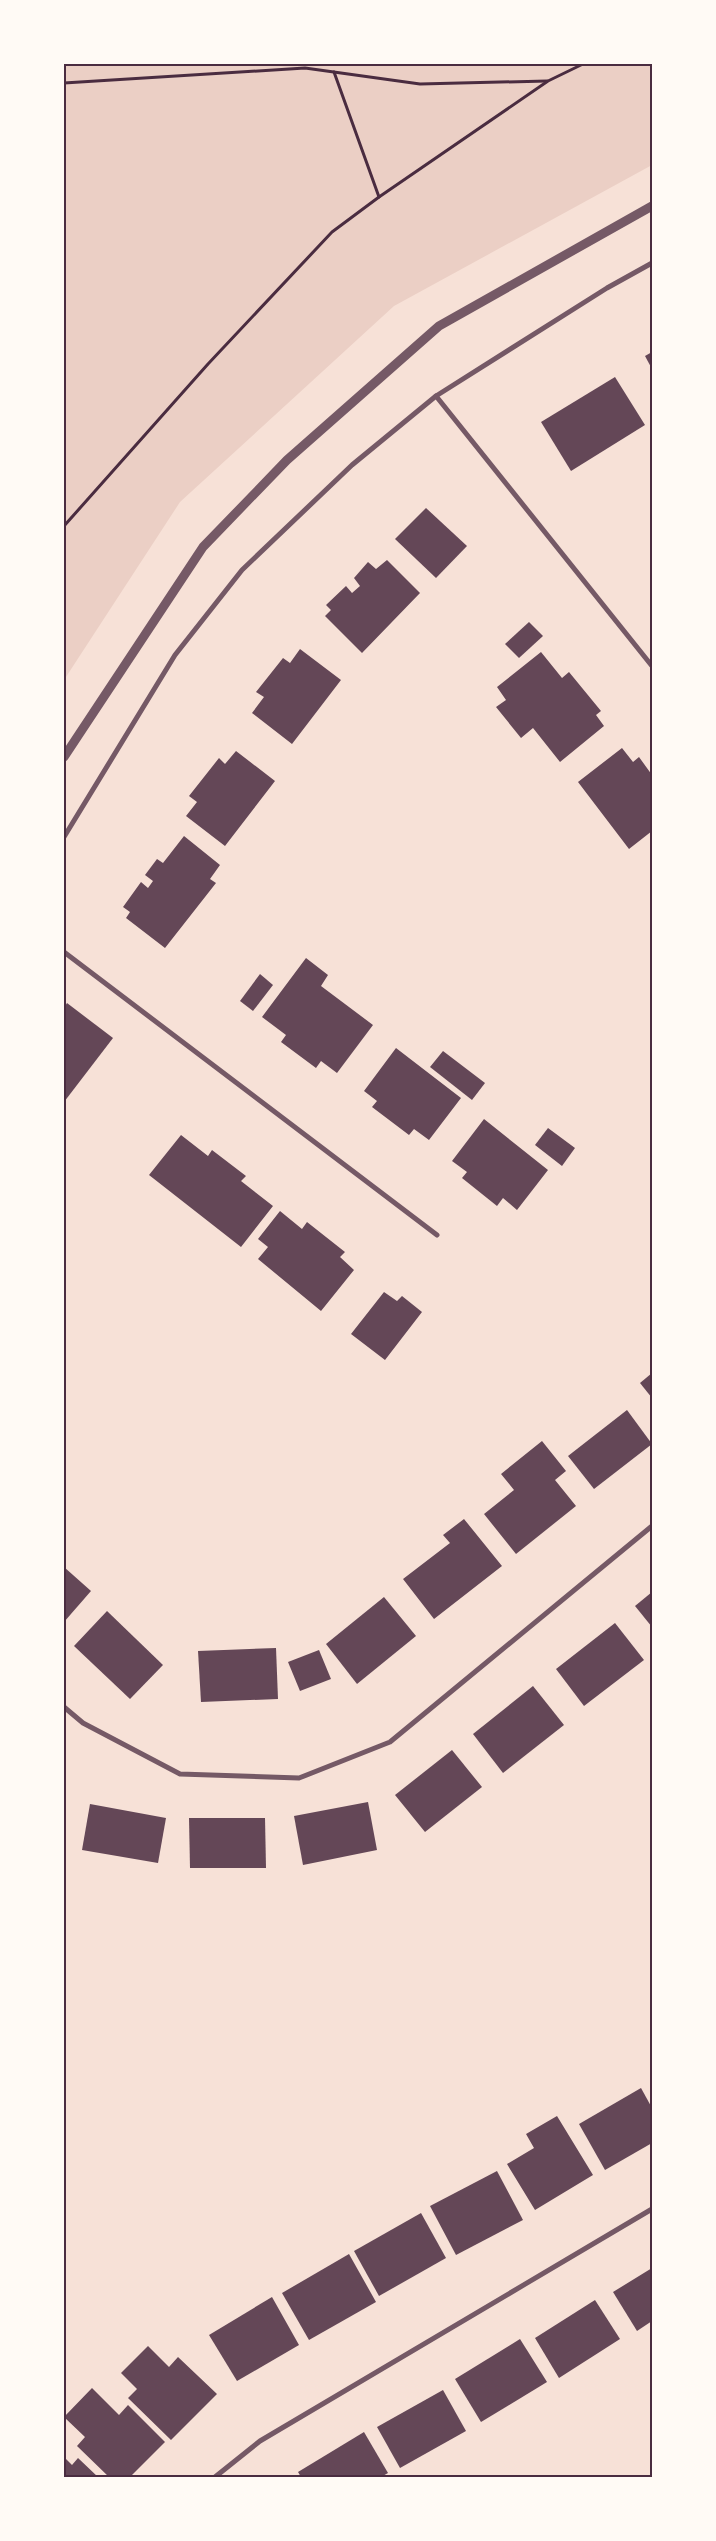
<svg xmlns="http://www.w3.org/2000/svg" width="716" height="2541" viewBox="0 0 716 2541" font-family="Literata,serif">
	<rect width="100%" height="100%" fill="#f7e1d7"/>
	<path fill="#ebcfc5" d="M64,64h588v101l-258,141 -214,196 -116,178z"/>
	<g fill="#644757">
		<path d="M652,352v17l-7,-13z"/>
		<path d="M615,377l30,48 -74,46 -30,-49z"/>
		<path d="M426,508l41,38 -31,32 -41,-39z"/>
		<path d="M387,560l33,33 -58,60 -37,-37 6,-6 -5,-5 20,-19 6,7 8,-7 -6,-8 14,-16 8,7z"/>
		<path d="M529,622l14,14 -24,22 -14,-14z"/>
		<path d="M300,649l41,31 -49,64 -40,-31 12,-16 -8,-5 27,-34 7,5z"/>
		<path d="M541,652l21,26 7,-6 32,39 -5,4 8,11 -44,36 -27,-34 -12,10 -25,-31 10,-7 -9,-13z"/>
		<path d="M622,748l11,14 6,-5 13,18v56l-23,18 -51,-67z"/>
		<path d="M236,751l39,30 -50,65 -39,-30 11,-14 -8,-6 30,-38 6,6z"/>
		<path d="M184,836l36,29 -10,14 6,4 -51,65 -39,-30 4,-6 -7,-5 18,-25 7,6 5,-7 -8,-6 12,-16 6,4z"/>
		<path d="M306,958l22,17 -7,11 52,39 -36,48 -16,-12 -5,7 -35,-26 5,-7 -24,-18z"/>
		<path d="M260,974l13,11 -20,26 -13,-10z"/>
		<path d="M67,1003l46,35 -49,64v-94z"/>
		<path d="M396,1048l65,50 -32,42 -15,-11 -5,6 -37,-28 5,-6 -13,-10z"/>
		<path d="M443,1051l42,32 -13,17 -42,-33z"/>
		<path d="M484,1119l64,51 -31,40 -14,-12 -6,8 -35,-28 5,-6 -15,-11z"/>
		<path d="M548,1128l27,20 -13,18 -27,-21z"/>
		<path d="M181,1135l27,21 4,-6 34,26 -5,5 32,25 -32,41 -92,-72z"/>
		<path d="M280,1211l22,18 5,-7 38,30 -5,5 14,13 -33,41 -63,-52 10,-12 -10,-8z"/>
		<path d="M384,1292l13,9 5,-5 20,16 -37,48 -34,-26z"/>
		<path d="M652,1373v25l-12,-15z"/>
		<path d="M627,1410l25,34 -58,45 -26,-33z"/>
		<path d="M542,1441l24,30 -11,9 21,26 -60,48 -32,-40 30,-24 -13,-16z"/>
		<path d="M464,1519l38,47 -68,53 -31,-40 47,-36 -7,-8z"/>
		<path d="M64,1567l27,24 -27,31z"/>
		<path d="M652,1592v35l-17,-21z"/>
		<path d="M384,1597l32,39 -59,48 -31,-40z"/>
		<path d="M107,1611l56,54 -33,34 -56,-53z"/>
		<path d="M615,1623l29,37 -60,46 -28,-37z"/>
		<path d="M276,1648l2,51 -77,3 -3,-51z"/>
		<path d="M319,1650l12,29 -31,12 -12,-29z"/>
		<path d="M533,1686l31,39 -61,48 -30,-39z"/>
		<path d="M452,1750l30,37 -57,45 -30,-37z"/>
		<path d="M368,1802l9,48 -74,15 -9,-49z"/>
		<path d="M90,1804l76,14 -8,45 -76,-13z"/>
		<path d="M189,1818h76l1,50h-76z"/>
		<path d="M641,2088l11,20v35l-47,27 -26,-46z"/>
		<path d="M557,2116l36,59 -58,35 -28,-46 27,-16 -8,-14z"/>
		<path d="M497,2171l26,49 -67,35 -26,-49z"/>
		<path d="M421,2213l25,45 -67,38 -25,-45z"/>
		<path d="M349,2254l27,48 -67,38 -27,-47z"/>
		<path d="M652,2268v53l-15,10 -24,-39z"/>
		<path d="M272,2297l27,48 -62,36 -28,-46z"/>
		<path d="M595,2300l25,39 -61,39 -24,-40z"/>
		<path d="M520,2339l27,43 -66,40 -26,-43z"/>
		<path d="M148,2346l21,21 9,-10 39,37 -46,46 -43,-42 9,-9 -16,-16z"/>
		<path d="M92,2388l27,27 9,-10 37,37 -35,35h-21l-32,-31 8,-9 -21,-20z"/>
		<path d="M443,2390l23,41 -66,37 -23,-41z"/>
		<path d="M364,2432l24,41 -7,4h-80l-3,-5z"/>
		<path d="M64,2457l8,8 6,-7 20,19h-34z"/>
	</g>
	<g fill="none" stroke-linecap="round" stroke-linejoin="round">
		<g stroke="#4a2c40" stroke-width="3">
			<path d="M334,72l45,125"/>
			<path d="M64,83l241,-15 115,16 127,-3"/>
			<path d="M64,526l144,-162 124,-132 47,-35 169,-116 35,-17"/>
		</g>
		<g stroke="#755966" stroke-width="5">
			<path d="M436,396l216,270"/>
			<path d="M64,837l111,-182 67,-85 110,-105 84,-69 171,-108 45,-25"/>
			<path d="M64,952l373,283"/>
			<path d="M64,1707l19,16 97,51 119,4 91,-36 262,-216"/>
			<path d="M215,2477l45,-36 392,-232"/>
		</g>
		<path stroke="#755966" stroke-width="9" d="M64,757l139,-210 84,-87 152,-134 213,-120"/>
	</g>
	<rect width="716" height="2541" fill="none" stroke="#fffaf5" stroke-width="130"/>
	<rect x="65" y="65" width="586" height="2411" fill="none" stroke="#4a2c40" stroke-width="2"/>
</svg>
